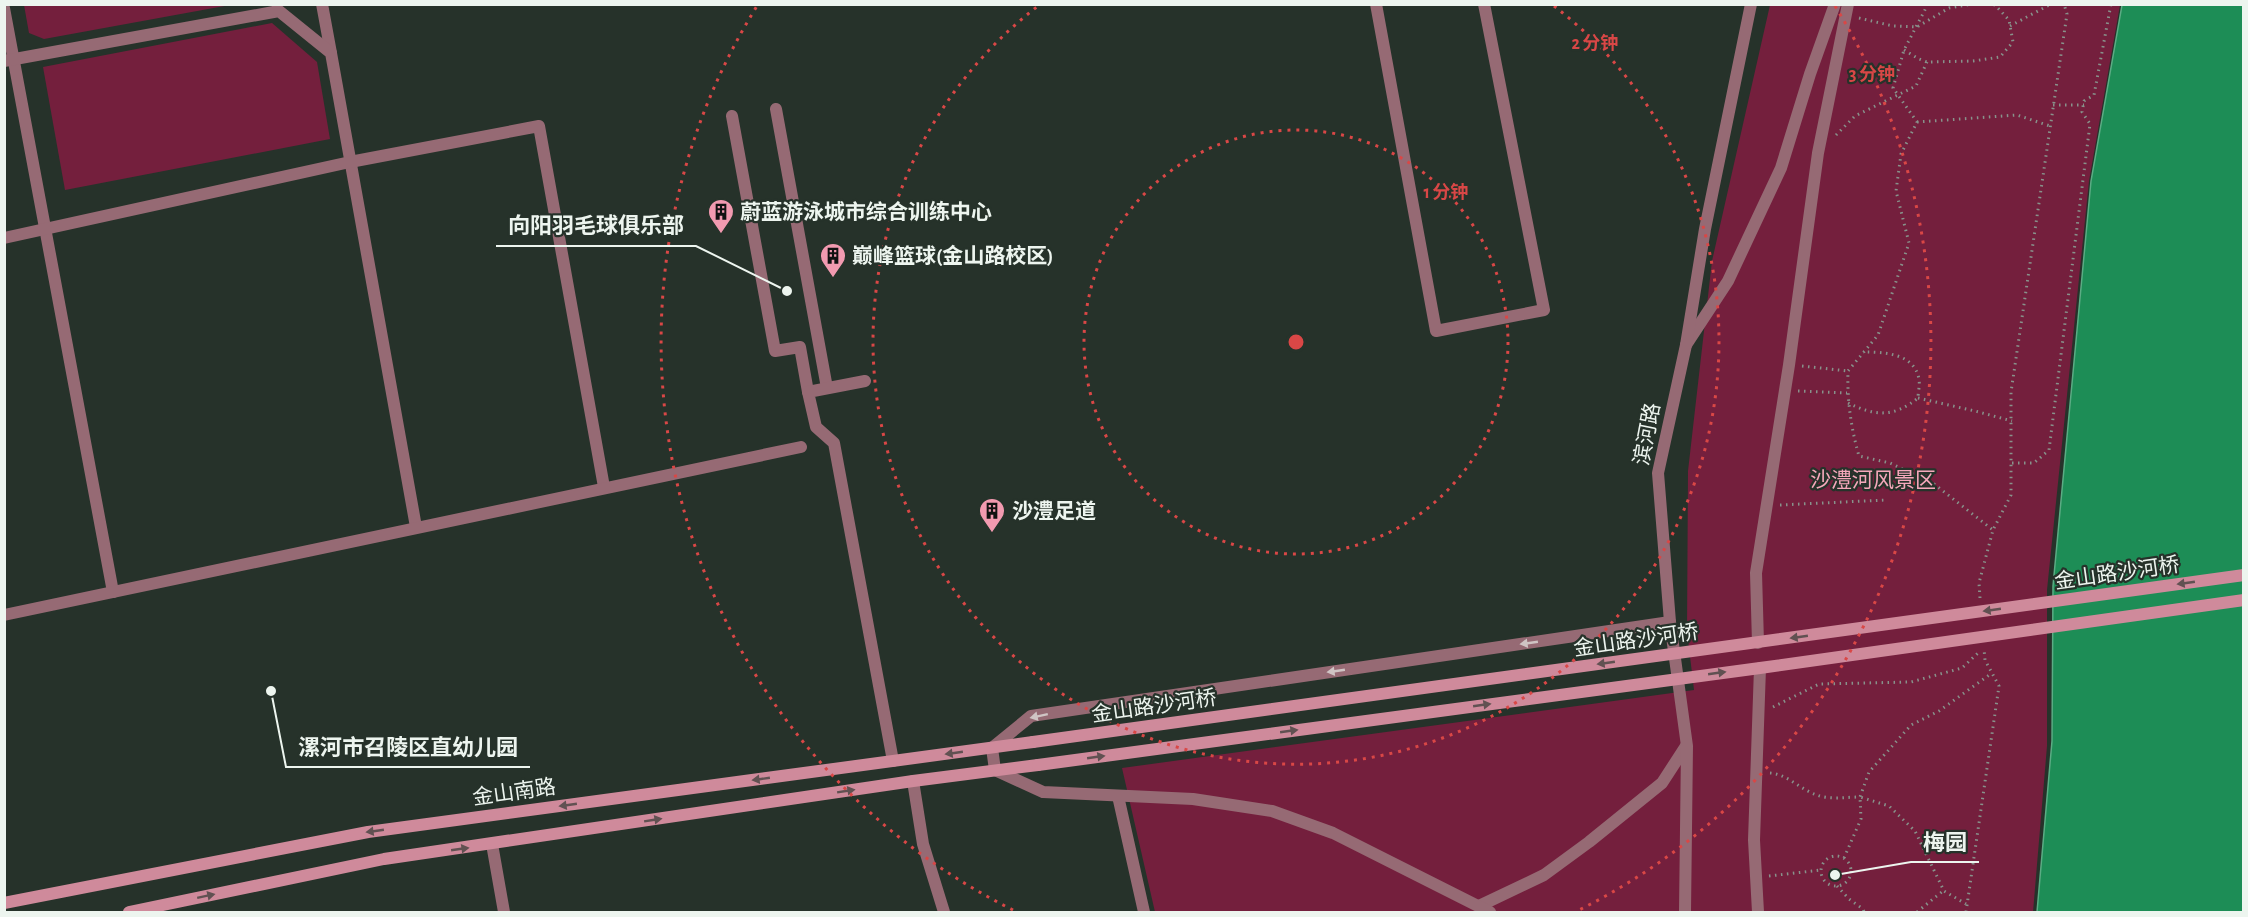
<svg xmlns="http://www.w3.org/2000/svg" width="2248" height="917" viewBox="0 0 2248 917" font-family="'Alegreya Sans','Noto Sans SC',sans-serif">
	<rect width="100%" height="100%" fill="#26322a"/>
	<g fill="#741f3d">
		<path d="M24,5v-1l206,1 -186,34 -15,-6z"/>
		<path d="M1770,5h350l-31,176 -42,409v156l-14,166h-878l-33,-144 572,-78 -7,-59 1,-160 24,-210z"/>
		<path d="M272,23l45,39 13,77 -265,51 -22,-123z"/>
	</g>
	<path fill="#1d8d56" stroke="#5bac84" stroke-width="1.5" d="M2122,5h121v907h-206l15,-171 1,-155 38,-405z"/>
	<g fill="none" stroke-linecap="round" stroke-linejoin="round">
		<g stroke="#88928b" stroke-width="3" stroke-dasharray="1.5 4.5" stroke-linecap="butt">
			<path d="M1928,4l-24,46 -11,38 24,34 -16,32 -5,37 13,52 -31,92 -30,36c-1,29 3,57 11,85l31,7 44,21 59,46"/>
			<path d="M1859,18l34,8 24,1 32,-19 24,-4"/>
			<path d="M2010,26l41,-22"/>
			<path d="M1904,50l15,9 8,3 46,-1 27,-4 13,-15 -4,-22 -14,-15 -6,-1"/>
			<path d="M2053,105h31"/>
			<path d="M1917,122l100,-7 33,11"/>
			<path d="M1836,135l19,-19 61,-30 11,-24"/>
			<path d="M1802,366l46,5"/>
			<path d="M1798,391l49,2"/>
			<path d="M1918,398l57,13 37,10"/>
			<path d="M1848,403c27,13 45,15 70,-5 0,-5 2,-13 1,-19 -5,-26 -35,-27 -56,-27"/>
			<path d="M2012,463h22l15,-13 41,-326 -8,-12 2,-11 10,-6 17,-91"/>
			<path d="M1780,505l106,-5"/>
			<path d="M1980,598l-1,-15 14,-53 18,-35v-103l56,-378 -3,-10"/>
			<path d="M1773,707l46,-23 92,-2 51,-14 16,-15"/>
			<path d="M1770,773c17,1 31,17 47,22 12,5 30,2 43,2l9,-25 42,-47 28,-14 53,-38"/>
			<circle cx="1836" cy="871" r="15"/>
			<path d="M1844,858l17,-39 -1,-22 29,9 26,25 29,60 22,13"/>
			<path d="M1769,876l52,-6"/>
			<path d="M1837,886l12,13 14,10 1,3"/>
			<path d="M1917,912l26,-21"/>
			<path d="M1966,912l33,-226 -14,-26 -1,-11"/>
		</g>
		<g stroke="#966a74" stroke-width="12">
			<path d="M322,4l9,49"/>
			<path d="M1376,4l60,327 108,-21 -60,-306"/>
			<path d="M4,8l109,584"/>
			<path d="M4,61l275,-50 52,42 85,474"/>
			<path d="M776,109l51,279"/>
			<path d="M732,116l43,235 25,-4 8,45"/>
			<path d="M4,238l346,-76 189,-36 65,361"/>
			<path d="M1686,345l42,-64 53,-113 29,-94 25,-70"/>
			<path d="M865,381l-57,11 8,35 18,16 59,318"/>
			<path d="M4,615l797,-168"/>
			<path d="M1758,643l-2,-70 33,-208 29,-212 30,-149"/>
			<path d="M913,781l10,63 21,68"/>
			<path d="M1118,796l26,116"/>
			<path d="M492,844l12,68"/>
			<path d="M1758,912l-4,-72 6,-172"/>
		</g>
		<g stroke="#966a74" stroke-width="12">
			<path d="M1479,906l65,-31 45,-33 73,-59 24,-37"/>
			<path d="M1490,912l-157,-79 -61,-22 -79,-12 -150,-7 -48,-22 -3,-22 39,-32 639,-94"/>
			<path d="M1685,912l2,-166 -17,-124 -12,-149 28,-128 19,-116 46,-225"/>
		</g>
		<g stroke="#cf8a9b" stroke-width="12">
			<path d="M4,903l364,-71 665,-90"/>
			<path d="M129,912l255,-53 529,-78 125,-16"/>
		</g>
		<g stroke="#cf8a9b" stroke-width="12">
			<path d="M1033,742l1211,-167"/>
			<path d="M1038,765l722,-97 484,-68"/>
		</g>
	</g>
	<defs><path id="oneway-solid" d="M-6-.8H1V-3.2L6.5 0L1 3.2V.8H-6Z" transform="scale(1.5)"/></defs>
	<g fill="#615152">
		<use href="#oneway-solid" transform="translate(2186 583) rotate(172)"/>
		<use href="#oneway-solid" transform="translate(1992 610) rotate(172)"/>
		<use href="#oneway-solid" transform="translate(1799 637) rotate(172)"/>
		<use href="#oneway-solid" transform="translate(1606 663) rotate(172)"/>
		<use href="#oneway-solid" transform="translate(1717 673) rotate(-8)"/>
		<use href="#oneway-solid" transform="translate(1482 705) rotate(-8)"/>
		<use href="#oneway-solid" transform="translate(1289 731) rotate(-8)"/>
		<use href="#oneway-solid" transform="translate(954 753) rotate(172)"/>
		<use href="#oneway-solid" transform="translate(1096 757) rotate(-8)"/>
		<use href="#oneway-solid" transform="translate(761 779) rotate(172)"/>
		<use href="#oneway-solid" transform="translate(846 791) rotate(-9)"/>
		<use href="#oneway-solid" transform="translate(568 805) rotate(172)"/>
		<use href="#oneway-solid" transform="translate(653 820) rotate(-9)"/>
		<use href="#oneway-solid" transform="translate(375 831) rotate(172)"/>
		<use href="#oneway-solid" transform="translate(460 849) rotate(-8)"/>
		<use href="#oneway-solid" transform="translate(206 896) rotate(-12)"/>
	</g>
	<g fill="#cfc4c4">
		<use href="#oneway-solid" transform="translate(1529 643) rotate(172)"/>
		<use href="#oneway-solid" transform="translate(1336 671) rotate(172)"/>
		<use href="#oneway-solid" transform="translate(1039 716) rotate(168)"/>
	</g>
	<g fill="none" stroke="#d94746" stroke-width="3" stroke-dasharray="3 6">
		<circle cx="1296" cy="342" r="212"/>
		<path d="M1554 6A423 423 0 1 1 1038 6"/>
		<path d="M1013 910A635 635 0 0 1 757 6M1835 6A635 635 0 0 1 1579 910"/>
	</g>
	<defs>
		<symbol id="building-pin" viewBox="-11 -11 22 30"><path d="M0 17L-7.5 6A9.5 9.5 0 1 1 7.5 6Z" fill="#f29ab0" stroke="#26322a"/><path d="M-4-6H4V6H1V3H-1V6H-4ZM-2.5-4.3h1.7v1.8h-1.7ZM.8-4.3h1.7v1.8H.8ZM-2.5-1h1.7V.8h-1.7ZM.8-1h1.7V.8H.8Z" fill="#111"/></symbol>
	</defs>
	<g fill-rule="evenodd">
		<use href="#building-pin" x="706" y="197" width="30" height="40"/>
		<use href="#building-pin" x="818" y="241" width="30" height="40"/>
		<use href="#building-pin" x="977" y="496" width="30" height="40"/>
	</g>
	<g text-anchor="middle" stroke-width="4.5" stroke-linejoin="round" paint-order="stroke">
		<g font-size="21" font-weight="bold" fill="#edf5ef" stroke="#26322a" text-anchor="start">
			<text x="740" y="219">蔚蓝游泳城市综合训练中心</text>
			<text x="852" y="263">巅峰篮球(金山路校区)</text>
			<text x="1012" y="518">沙澧足道</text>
		</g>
		<g font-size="21" fill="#edf5ef" stroke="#26322a">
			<text transform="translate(1647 434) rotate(-79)" y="7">滨河路</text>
			<text transform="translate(2117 573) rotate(-8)" y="7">金山路沙河桥</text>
			<text transform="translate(1636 640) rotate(-8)" y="7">金山路沙河桥</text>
			<text transform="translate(1154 706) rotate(-8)" y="7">金山路沙河桥</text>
			<text transform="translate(514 792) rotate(-8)" y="7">金山南路</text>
		</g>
		<g font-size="21" fill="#f6a8bb" stroke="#26322a">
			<text x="1873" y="487">沙澧河风景区</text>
		</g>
	</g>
	<circle cx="1296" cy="342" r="9" fill="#d94746" stroke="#26322a" stroke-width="3"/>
	<g font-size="18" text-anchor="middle" font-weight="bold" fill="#d94746" stroke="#26322a" stroke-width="4.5" stroke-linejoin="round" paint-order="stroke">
		<text x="1595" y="49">2 分钟</text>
		<text x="1872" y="80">3 分钟</text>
		<text x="1446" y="198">1 分钟</text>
	</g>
	<path fill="none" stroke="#edf5ef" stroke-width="2" d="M787 291L696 246H496M271 691L286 767H530M1835 875L1911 862H1979"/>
	<g fill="#edf5ef" stroke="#26322a" stroke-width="2">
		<circle cx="787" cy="291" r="6"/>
		<circle cx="271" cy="691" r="6"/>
		<circle cx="1835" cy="875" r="6"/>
	</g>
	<g font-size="22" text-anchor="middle" font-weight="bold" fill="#edf5ef" stroke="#26322a" stroke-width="4.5" stroke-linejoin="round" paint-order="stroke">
		<text x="596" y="233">向阳羽毛球俱乐部</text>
		<text x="408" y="755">漯河市召陵区直幼儿园</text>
		<text x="1945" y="850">梅园</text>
	</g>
	<rect width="2248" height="917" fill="none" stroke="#edf5ef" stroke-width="12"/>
</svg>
